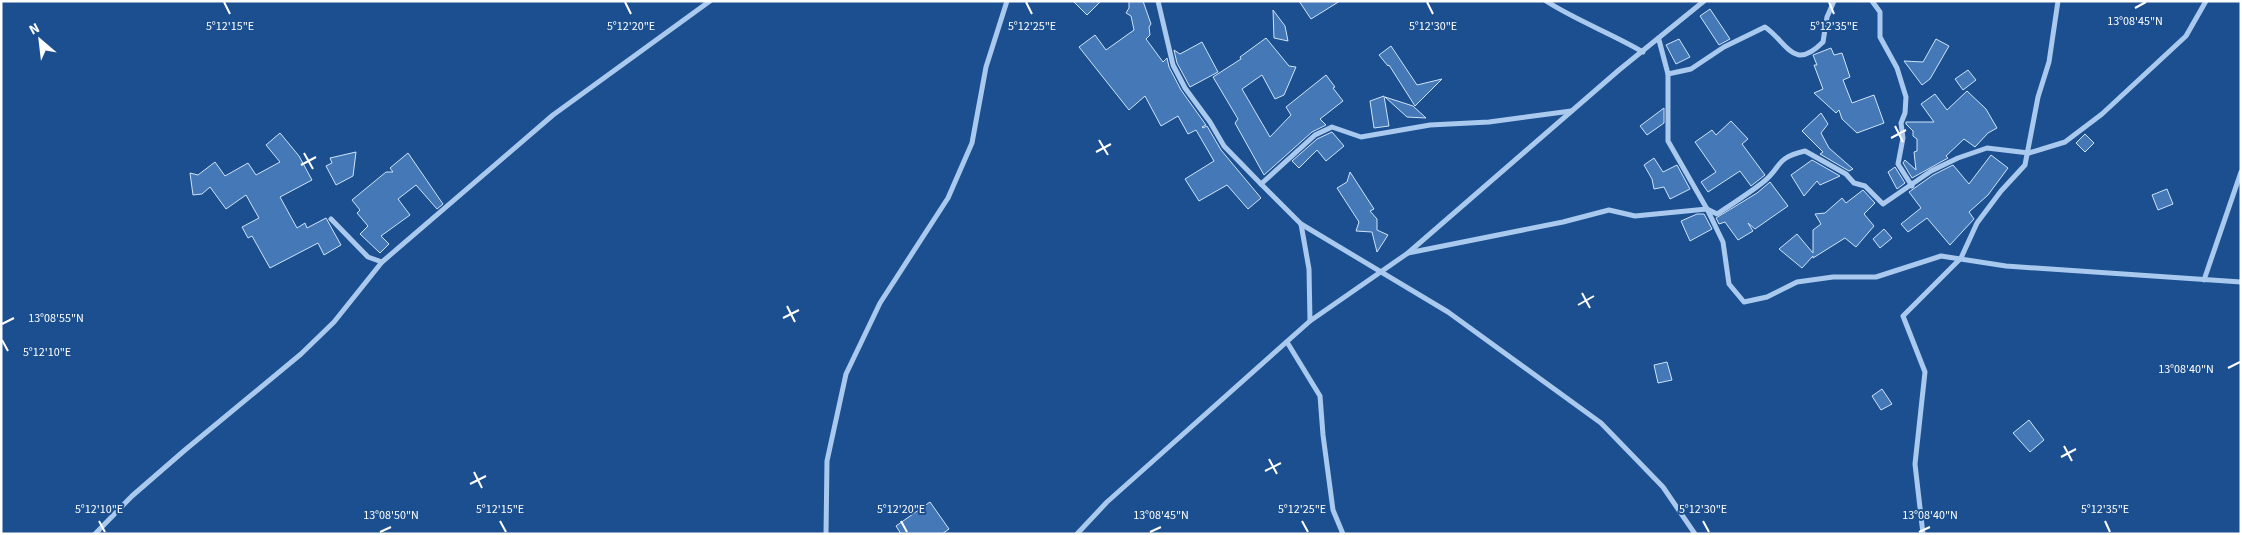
<svg xmlns="http://www.w3.org/2000/svg" width="2242" height="535" viewBox="0 0 2242 535" font-family="'Source Sans 3',sans-serif">
	<rect width="100%" height="100%" fill="#1b4f8f"/>
	<g fill="#4478b7" stroke="#cfe3fa">
		<path d="M1073,1h28l-14,14z"/>
		<path d="M1129,1h14l8,23 -2,3 1,8 -4,4 17,23 4,-4 2,9 12,23 25,35 -4,2 1,1 4,-2 14,24 40,48 -13,11 -21,-24 -28,16 -14,-22 29,-18 -18,-31 -8,4 -10,-18 -17,10 -16,-30 -16,14 -50,-63 16,-12 11,15 28,-20 -3,-14 -5,-3 3,-5z"/>
		<path d="M1299,1h41l-29,18z"/>
		<path d="M1710,9l20,30 -11,6 -19,-29z"/>
		<path d="M1273,10l12,16 3,15 -14,-3z"/>
		<path d="M1266,38l23,28 7,1 -12,28 -9,4 -13,-24 -20,14 28,48 21,-22 -5,-8 40,-32 9,12 -2,1 10,13 -23,18 6,6 -14,7 -48,43 -29,-52 3,-4 -25,-42 28,-18 -1,-2z"/>
		<path d="M1679,39l11,18 -14,7 -10,-19z"/>
		<path d="M1936,39l13,7 -19,33 -8,6 -18,-24 19,1z"/>
		<path d="M1202,42l16,30 -28,15 -13,-24 -3,-13 6,4z"/>
		<path d="M1391,46l26,39 25,-6 -27,27 -26,-41 -1,1 -9,-11z"/>
		<path d="M1831,48l3,7 8,-2 8,24 -7,3 9,23 22,-8 10,28 -27,10 -15,-14 -3,-9 -3,3 -22,-20 9,-4 -9,-24h3l-4,-10z"/>
		<path d="M1968,70l8,10 -13,10 -8,-11z"/>
		<path d="M1967,91l19,18 11,19 -9,5 -13,14 -11,-8 -18,17 2,2 -36,20 -9,-15 2,-3 11,10 -2,-18 3,-1v-12l-4,-3v-5l-7,-7v-2h28l-13,-18 14,-10 12,16z"/>
		<path d="M1384,96l5,30 -15,2 -4,-27z"/>
		<path d="M1385,97l28,9 13,12 -19,-1z"/>
		<path d="M1664,108v15l-17,12 -7,-9z"/>
		<path d="M1821,113l7,11 -7,9 8,15 24,21 -4,2 -29,-17 3,-2 -21,-21z"/>
		<path d="M1731,121l17,18 -6,5 23,31 -14,11 -11,-15 -32,21 -7,-10 15,-10 -21,-30 17,-12 4,5z"/>
		<path d="M1332,132l12,14 -18,15 -9,-11 -18,18 -7,-7 25,-22z"/>
		<path d="M280,133l19,23 13,24 -32,17 17,31 8,-5 2,5 19,-10 15,27 -17,10 -6,-12 -48,25 -18,-32 -4,2 -6,-11 17,-9 -13,-23 -20,14 -16,-22 -8,7 -9,1 -3,-22 8,2 17,-13 10,14 23,-13 8,12 24,-13 -14,-17z"/>
		<path d="M2085,134l9,9 -9,9 -9,-9z"/>
		<path d="M356,152l-3,24 -17,9 -10,-19 6,-3 -2,-5z"/>
		<path d="M408,153l35,51 -6,5 -21,-24 -18,14 12,16 -29,21 8,8 -9,9 -20,-19 8,-8 -11,-13 3,-3 -8,-10 34,-28h7l-3,-4z"/>
		<path d="M1991,155l17,13 -20,27 -19,17 5,7 -24,26 -23,-27 -19,14 -7,-8 20,-16 -12,-16 24,-17 20,-10 16,19z"/>
		<path d="M1654,158l9,14 14,-7 13,24 -20,10 -6,-12 -10,2 -2,-10 -8,-14z"/>
		<path d="M1812,160l28,16 -20,9 -3,-4 -13,15 -13,-21z"/>
		<path d="M1895,167l10,16 -8,6 -9,-17z"/>
		<path d="M1350,172l24,37 -4,2 7,8v11l11,5 -11,17 -5,-20 -16,-1 3,-9 -22,-34 10,-6z"/>
		<path d="M1770,182l18,24 -33,23 -7,-6 5,8 -15,9 -13,-18 -6,2 -3,-6 41,-25z"/>
		<path d="M2167,189l6,15 -15,6 -6,-15z"/>
		<path d="M1863,190l12,13 -11,11 10,12 -18,21 -11,-9 -32,20v-2l-11,12 -23,-19 18,-15 16,19v-23l8,-6 -6,-10 10,-1 17,-15 4,5z"/>
		<path d="M1697,214h7l8,15 -22,12 -9,-20z"/>
		<path d="M1884,229l8,9 -12,10 -7,-9z"/>
		<path d="M1667,362l5,18 -14,3 -4,-18z"/>
		<path d="M1882,389l10,15 -11,6 -9,-14z"/>
		<path d="M2029,420l15,20 -14,12 -17,-19z"/>
		<path d="M930,502l19,27 -7,5h-41l-5,-8z"/>
	</g>
	<g fill="none" stroke-linecap="round" stroke-linejoin="round">
		<g stroke="#a9c9ee" stroke-width="5">
			<path d="M1158,1l15,64 12,23 25,34 14,24 37,38 40,40 147,88 153,111 62,64 32,47"/>
			<path d="M1546,1c31,20 65,32 97,51"/>
			<path d="M1872,1l8,11v25l17,31 9,29 -1,16 -4,10 2,15 -5,26 14,22"/>
			<path d="M1659,40l9,34v67l39,68 10,5c15,-10 31,-20 45,-31 20,-15 12,-25 43,-32l41,23 8,9 11,3 18,18 48,-33 27,-13 29,-10 42,5 36,-11 37,-28 84,-78 20,-35"/>
			<path d="M1668,74l23,-5 33,-22 41,-20c23,16 28,45 58,15l4,-25 7,-16"/>
			<path d="M1261,184l54,-49 17,-8 29,10 69,-12 59,-3 82,-11"/>
			<path d="M331,219l37,38 14,5"/>
			<path d="M1301,224l8,45 1,52"/>
			<path d="M1408,253l155,-31 46,-12 26,6 72,-7 16,33 6,42 15,18 23,-5 30,-15 36,-5h43l65,-21 65,10 235,16"/>
			<path d="M2204,280l37,-108"/>
			<path d="M1287,342l33,54 3,39 10,75 10,24"/>
			<path d="M95,534l37,-38 53,-46 116,-96 33,-32 48,-60 171,-147 157,-114"/>
			<path d="M826,534l1,-73 19,-87 34,-71 68,-105 24,-55 14,-76 21,-66"/>
			<path d="M1077,534l30,-32 203,-181 98,-68 211,-183 85,-69"/>
			<path d="M1923,534l-8,-70 10,-92 -22,-56 58,-58 16,-35 24,-32 24,-26 13,-68 11,-35 9,-61"/>
		</g>
	</g>
	<path fill="none" stroke="#fff" stroke-width="2" d="M224,2l6,12M625,2l6,12M1026,2l6,12M1427,2l6,12M1829,2l5,12M2135,8l11,-6M1895,126l8,16M1891,138l15,-8M1099,140l9,15M1096,152l15,-8M304,153l9,16M301,165l15,-8M1582,293l8,15M1578,305l16,-9M787,306l8,16M783,318l16,-8M2,324l12,-6M2,340l6,11M2228,368l12,-6M2064,446l8,15M2061,457l15,-8M1269,459l8,15M1265,471l16,-8M474,472l8,16M470,484l16,-8M99,521l6,11M500,521l6,11M901,521l6,11M1302,521l6,11M1703,521l6,11M2105,521l5,11M380,532l11,-5M1150,532l11,-5M1919,532l11,-5"/>
	<g font-size="12" text-anchor="middle" fill="#fff" stroke="#1b4f8f" stroke-width="4" stroke-linejoin="round" paint-order="stroke">
		<text x="2135" y="25">13°08'45"N</text>
		<text x="230" y="30">5°12'15"E</text>
		<text x="631" y="30">5°12'20"E</text>
		<text x="1032" y="30">5°12'25"E</text>
		<text x="1433" y="30">5°12'30"E</text>
		<text x="1834" y="30">5°12'35"E</text>
		<text x="56" y="322">13°08'55"N</text>
		<text x="47" y="356">5°12'10"E</text>
		<text x="2186" y="373">13°08'40"N</text>
		<text x="99" y="513">5°12'10"E</text>
		<text x="500" y="513">5°12'15"E</text>
		<text x="901" y="513">5°12'20"E</text>
		<text x="1302" y="513">5°12'25"E</text>
		<text x="1703" y="513">5°12'30"E</text>
		<text x="2105" y="513">5°12'35"E</text>
		<text x="391" y="519">13°08'50"N</text>
		<text x="1161" y="519">13°08'45"N</text>
		<text x="1930" y="519">13°08'40"N</text>
	</g>
	<rect width="2242" height="535" fill="none" stroke="#ffffff" stroke-width="5"/>
	<g transform="translate(40 40) rotate(332)" stroke="#1b4f8f" stroke-width="4" paint-order="stroke">
	<path d="M0-4L9 19L0 12L-9 19Z" fill="#ffffff"/>
	<text y="-8" font-size="14" font-weight="bold" text-anchor="middle" fill="#ffffff">N</text>
	</g>
</svg>
